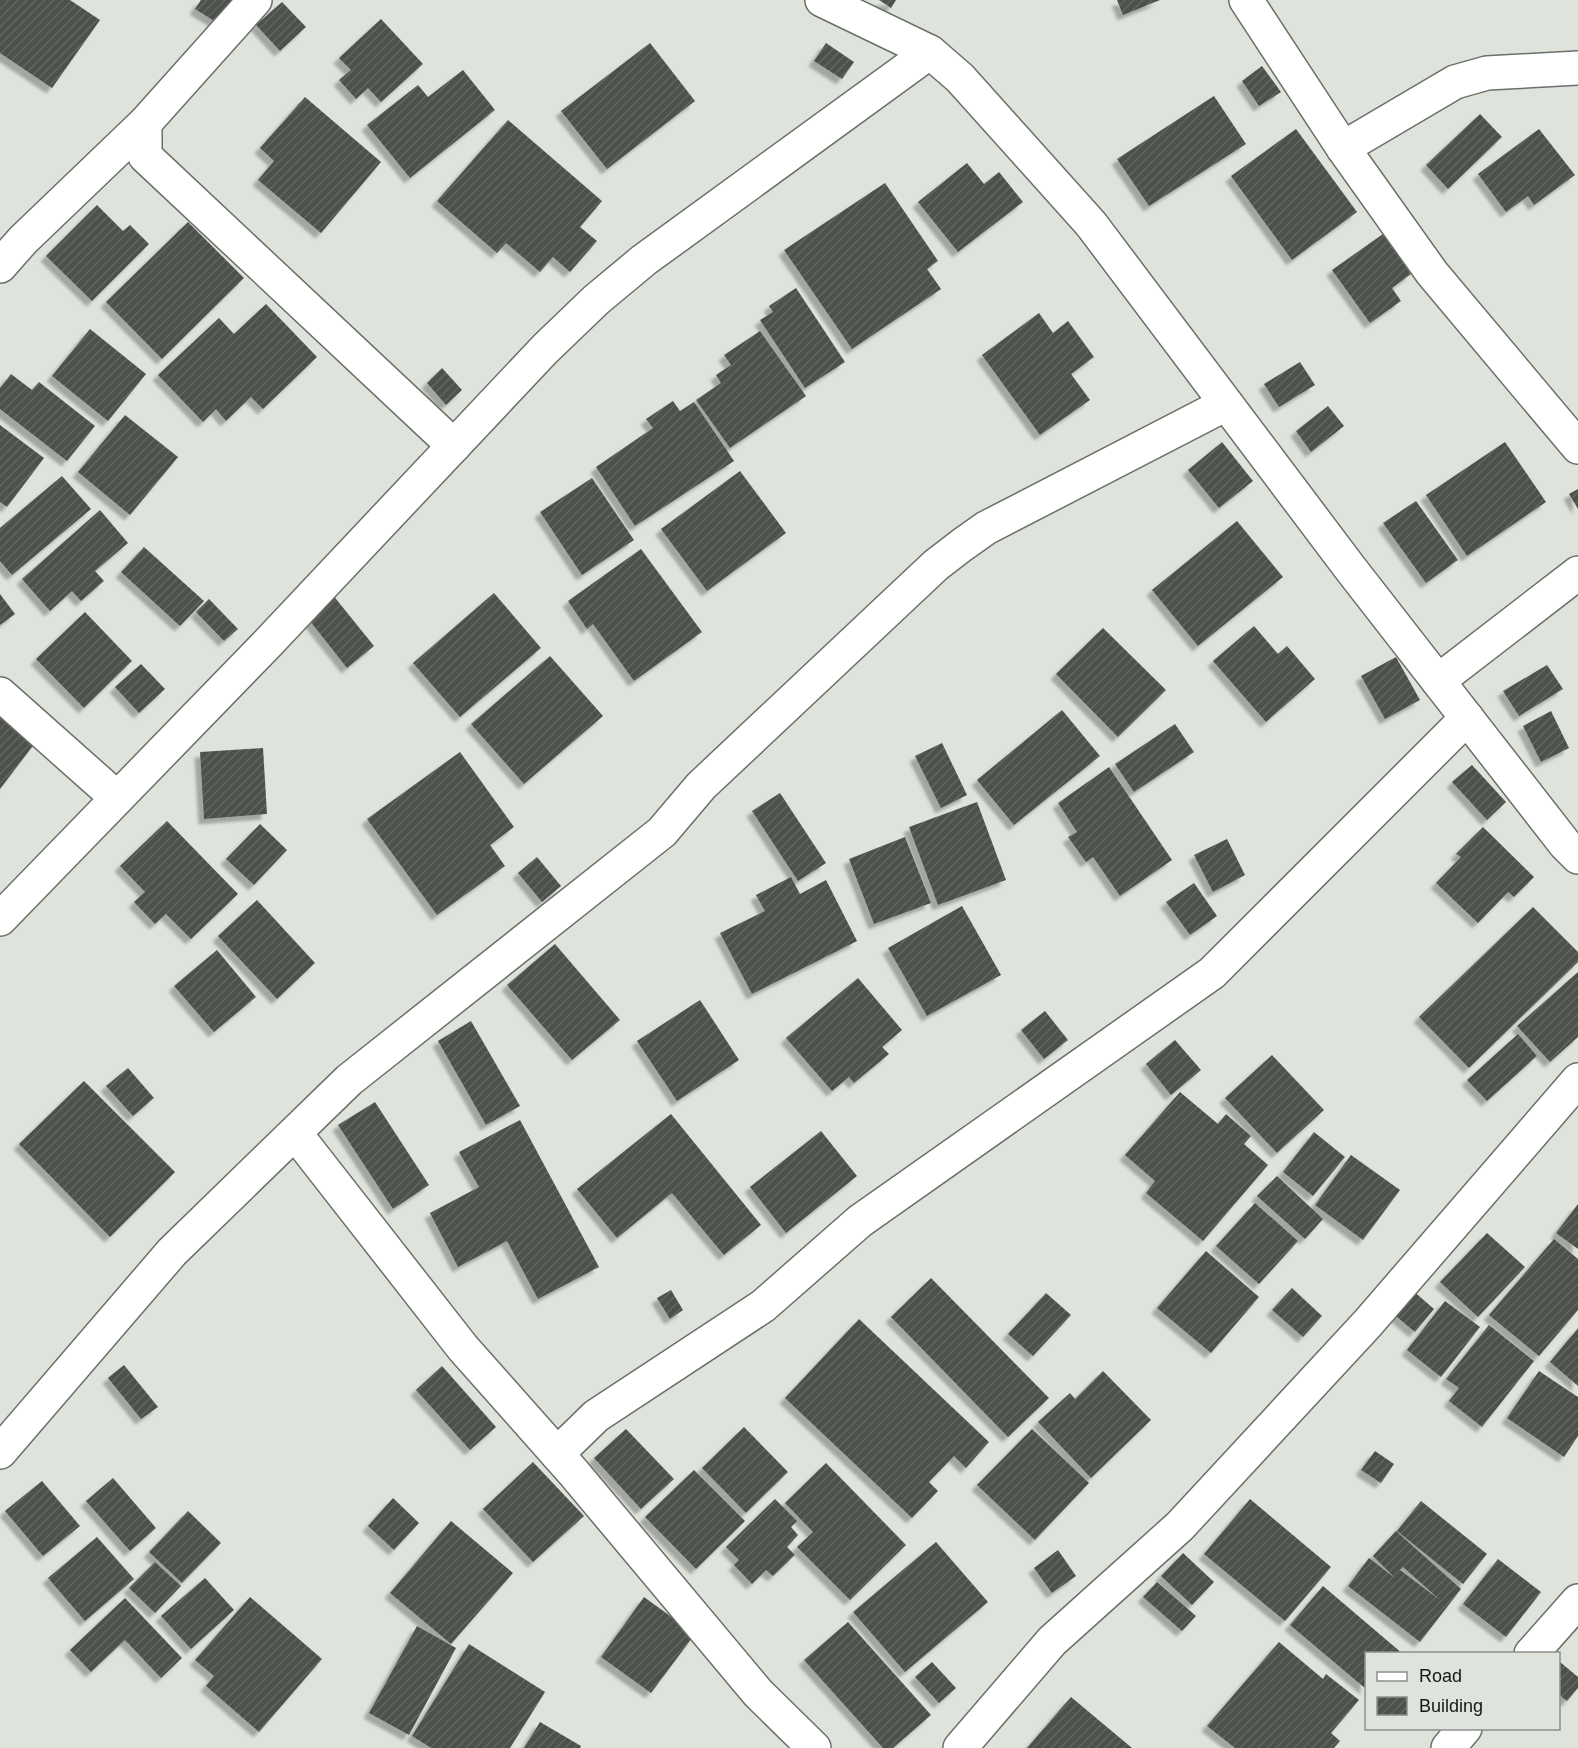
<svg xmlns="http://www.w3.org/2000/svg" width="1578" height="1748" viewBox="0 0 1578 1748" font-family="Helvetica,sans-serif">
	<defs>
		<pattern id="building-hatch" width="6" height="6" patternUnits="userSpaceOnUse" patternTransform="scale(1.5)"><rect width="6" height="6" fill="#4d514b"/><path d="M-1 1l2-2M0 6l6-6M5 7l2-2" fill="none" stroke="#636661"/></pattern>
		<filter id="shadow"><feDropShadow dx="-5.5" dy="5.5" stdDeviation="1.5" flood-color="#0004"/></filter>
	</defs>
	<rect width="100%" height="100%" fill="#dee3db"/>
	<g fill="url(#building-hatch)" fill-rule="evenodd" filter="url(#shadow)">
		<path d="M0,0h70l30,20 -48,68 -52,-35z"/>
		<path d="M201,0h33l-15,24 -24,-15z"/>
		<path d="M879,0h17l-5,8z"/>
		<path d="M1117,0h43l-37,15z"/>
		<path d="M282,2l24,25 -26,24 -24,-26z"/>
		<path d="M381,19l42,45 -42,38 -13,-14 -12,11 -17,-19 12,-10 -12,-12z"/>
		<path d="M650,43l45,58 -88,68 -46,-58z"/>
		<path d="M826,43l28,19 -12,17 -28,-18z"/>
		<path d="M1262,66l19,26 -22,14 -17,-25z"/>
		<path d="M463,70l32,40 -85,68 -43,-53 51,-40 10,12z"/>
		<path d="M1214,96l32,48 -97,62 -32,-47z"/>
		<path d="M305,97l76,65 -60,71 -63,-53 16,-19 -14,-13z"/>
		<path d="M1480,114l22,23 -54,52 -22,-24z"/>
		<path d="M508,120l94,81 -22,26 17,14 -27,31 -17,-15 -13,15 -34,-29 -9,10 -60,-52z"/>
		<path d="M1296,129l61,83 -65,48 -61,-84z"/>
		<path d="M1539,129l36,46 -41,30 -6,-9 -22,16 -28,-38z"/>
		<path d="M967,163l17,21 15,-12 24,30 -65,50 -40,-50z"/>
		<path d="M885,183l53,78 -11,8 14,20 -89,60 -68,-99z"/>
		<path d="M97,205l26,26 7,-6 19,19 -57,57 -46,-45z"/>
		<path d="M188,222l56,56 -82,81 -56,-57z"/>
		<path d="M1383,234l28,40 -19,14 9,13 -31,22 -38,-53z"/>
		<path d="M796,288l49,74 -40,26 -45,-68 13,-8 -4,-6z"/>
		<path d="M266,304l51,53 -54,52 -12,-12 -25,24 -10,-12 -13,13 -45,-47 61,-57 15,16z"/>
		<path d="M1039,313l14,20 15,-12 26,36 -23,17 19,26 -50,35 -58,-80z"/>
		<path d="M90,329l56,45 -38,47 -56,-45z"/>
		<path d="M760,331l46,65 -76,52 -34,-48 25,-17 -5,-8 15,-10 -7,-10z"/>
		<path d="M1300,362l15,23 -36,22 -15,-23z"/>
		<path d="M442,368l20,22 -16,15 -19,-22z"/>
		<path d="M11,374l21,16 7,-8 56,44 -28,35 -67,-52v-21z"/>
		<path d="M673,401l7,10 14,-9 40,59 -99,65 -39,-59 57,-39 -7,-9z"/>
		<path d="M1328,406l16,20 -33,26 -15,-21z"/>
		<path d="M125,415l53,42 -48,58 -52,-43z"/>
		<path d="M0,425l44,33 -37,49 -7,-5z"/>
		<path d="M1222,442l31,39 -34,27 -31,-38z"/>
		<path d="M1505,442l41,60 -79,54 -41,-61z"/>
		<path d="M740,471l46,62 -79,58 -46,-62z"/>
		<path d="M62,476l29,33 -79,66 -12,-14v-33z"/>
		<path d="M592,478l42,62 -52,35 -42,-63z"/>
		<path d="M1578,489v20l-9,-15z"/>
		<path d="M1416,501l42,59 -32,23 -43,-60z"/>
		<path d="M100,510l28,33 -33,28 9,10 -23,20 -9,-10 -22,20 -28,-32z"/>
		<path d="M1237,521l46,56 -85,69 -46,-56z"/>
		<path d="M144,547l60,54 -24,25 -59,-54z"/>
		<path d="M641,549l61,83 -68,49 -41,-57 -6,5 -19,-28z"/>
		<path d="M494,593l47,55 -81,69 -47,-54z"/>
		<path d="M0,594l15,20 -15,11z"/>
		<path d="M332,594l42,52 -27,22 -41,-52z"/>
		<path d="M209,599l29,30 -14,12 -28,-29z"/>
		<path d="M85,612l47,49 -48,47 -48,-49z"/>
		<path d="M1254,626l24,28 9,-8 28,33 -49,43 -53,-61z"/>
		<path d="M1103,628l63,62 -48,47 -62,-63z"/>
		<path d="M550,656l53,60 -79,68 -53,-60z"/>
		<path d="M1396,657l24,43 -35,19 -24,-43z"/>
		<path d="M141,664l24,25 -26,24 -24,-26z"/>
		<path d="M1547,665l16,24 -44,27 -16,-25z"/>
		<path d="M1062,710l38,46 -86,69 -37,-45z"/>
		<path d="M1551,711l18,37 -28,14 -18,-36z"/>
		<path d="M0,717l35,26 -35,46z"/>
		<path d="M1175,724l19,28 -60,40 -19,-28z"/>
		<path d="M942,743l25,52 -26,13 -26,-52z"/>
		<path d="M263,748l4,66 -63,5 -4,-67z"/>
		<path d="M460,752l54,75 -24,18 15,21 -68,49 -70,-96z"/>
		<path d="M1472,765l34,37 -19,18 -35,-38z"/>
		<path d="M1109,767l63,93 -52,36 -27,-39 -7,5 -18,-25 9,-5 -19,-29z"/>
		<path d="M780,793l46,70 -28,18 -46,-70z"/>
		<path d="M977,802l29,78 -68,25 -29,-78z"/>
		<path d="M167,821l71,73 -47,45 -25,-25 -11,10 -21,-22 11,-10 -25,-26z"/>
		<path d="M260,824l27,26 -33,35 -28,-26z"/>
		<path d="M1483,827l51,50 -20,20 -6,-5 -30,31 -42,-40 25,-26 -5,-3z"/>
		<path d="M905,837l26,66 -57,21 -25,-65z"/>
		<path d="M1227,839l18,36 -32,17 -19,-37z"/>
		<path d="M537,857l24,29 -19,16 -24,-29z"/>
		<path d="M791,877l9,17 26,-14 31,61 -105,53 -32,-61 45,-22 -9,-16z"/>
		<path d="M1194,883l23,33 -27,19 -24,-33z"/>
		<path d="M257,900l58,63 -38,36 -59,-63z"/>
		<path d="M962,906l39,69 -74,41 -39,-68z"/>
		<path d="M1533,907l45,45v10l-109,106 -50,-51z"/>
		<path d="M555,944l65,76 -48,40 -65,-75z"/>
		<path d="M217,950l39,47 -42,35 -40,-46z"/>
		<path d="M1578,972v65l-28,25 -33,-36z"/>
		<path d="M858,978l44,52 -20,17 7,7 -35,29 -5,-6 -17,14 -46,-53z"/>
		<path d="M700,1000l39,60 -62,41 -40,-60z"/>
		<path d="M1045,1011l23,29 -24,19 -23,-29z"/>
		<path d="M471,1021l49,85 -34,19 -48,-84z"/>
		<path d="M1518,1034l19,22 -50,45 -20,-21z"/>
		<path d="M1175,1040l26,30 -30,25 -25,-31z"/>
		<path d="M1272,1055l52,55 -47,43 -52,-55z"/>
		<path d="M128,1068l26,30 -21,18 -27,-30z"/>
		<path d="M84,1081l91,91 -65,65 -91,-93z"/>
		<path d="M1180,1092l38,32 8,-10 25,22 -7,8 24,21 -65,76 -57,-48 9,-12 -30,-26z"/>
		<path d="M375,1102l54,83 -36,24 -55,-84z"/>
		<path d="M671,1114l90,111 -37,30 -52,-62 -55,45 -40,-49z"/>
		<path d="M520,1120l79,147 -61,32 -31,-58 -49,26 -28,-54 49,-26 -20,-35z"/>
		<path d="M821,1131l36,45 -71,57 -36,-46z"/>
		<path d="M1314,1132l31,25 -32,39 -30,-24z"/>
		<path d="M1351,1155l49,35 -37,50 -48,-35z"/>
		<path d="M1277,1176l46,43 -18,20 -48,-43z"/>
		<path d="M1255,1203l43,38 -39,43 -43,-38z"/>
		<path d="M1578,1204v45l-22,-16z"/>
		<path d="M1487,1233l38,34 -47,50 -38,-35z"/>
		<path d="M1554,1239l24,20v51l-39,46 -50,-41z"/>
		<path d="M1206,1251l53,46 -48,56 -54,-45z"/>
		<path d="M931,1278l118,120 -41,39 -117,-120z"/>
		<path d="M1292,1288l30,28 -19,21 -31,-27z"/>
		<path d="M1411,1289l23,20 -19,23 -24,-20z"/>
		<path d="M671,1290l12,20 -13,9 -13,-21z"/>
		<path d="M1046,1293l25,22 -38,41 -25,-22z"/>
		<path d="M1445,1301l35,26 -39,50 -34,-27z"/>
		<path d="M859,1319l130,123 -23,26 -12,-12 -25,26 9,9 -26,27 -127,-120z"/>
		<path d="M1489,1325l45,36 -52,66 -33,-26 10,-13 -13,-9z"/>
		<path d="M1578,1328v58l-28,-24z"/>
		<path d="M124,1365l34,42 -17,12 -33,-41z"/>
		<path d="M442,1366l54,61 -26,23 -54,-60z"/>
		<path d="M1103,1371l48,49 -60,58 -53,-56 32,-29 5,6z"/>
		<path d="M1539,1371l39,26v39l-14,21 -57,-39z"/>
		<path d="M744,1427l44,45 -42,41 -44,-45z"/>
		<path d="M626,1429l48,50 -33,30 -47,-51z"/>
		<path d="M1032,1429l57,54 -54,57 -58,-55z"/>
		<path d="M1375,1451l19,13 -13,19 -20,-13z"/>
		<path d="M533,1462l51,54 -51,46 -50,-53z"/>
		<path d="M826,1463l80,82 -56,55 -53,-53 16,-15 -28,-29z"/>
		<path d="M694,1470l51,51 -49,48 -51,-52z"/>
		<path d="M113,1478l43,50 -26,23 -44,-50z"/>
		<path d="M42,1481l38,45 -37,30 -38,-45z"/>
		<path d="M393,1498l26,25 -25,27 -26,-24z"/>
		<path d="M775,1499l22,22 -6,6 7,8 -11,12 8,8 -22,21 -7,-6 -14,14 -18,-19 5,-5 -13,-13z"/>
		<path d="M1250,1499l81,68 -46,54 -81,-67z"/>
		<path d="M1421,1501l66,53 -24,30 -66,-53z"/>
		<path d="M188,1511l33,32 -39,40 -33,-31z"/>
		<path d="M451,1521l62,52 -62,71 -61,-51z"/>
		<path d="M1396,1531l65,58 -41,53 -72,-56 21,-28 26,20 -22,-22zM1403,1567l37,33 -40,-30z"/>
		<path d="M97,1537l37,42 -49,42 -37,-43z"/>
		<path d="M936,1542l52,60 -83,70 -52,-60z"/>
		<path d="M1058,1550l18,26 -24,17 -18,-25z"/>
		<path d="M1183,1553l31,29 -22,23 -31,-29z"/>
		<path d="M1498,1559l43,33 -35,45 -43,-33z"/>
		<path d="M155,1562l26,24 -26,27 -26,-25z"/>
		<path d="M205,1578l29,32 -43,39 -30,-33z"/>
		<path d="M1157,1582l39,34 -14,15 -39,-34z"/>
		<path d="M1323,1586l80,68h-37v35l-76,-64z"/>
		<path d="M250,1597l72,62 -63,73 -53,-46 8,-10 -19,-16z"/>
		<path d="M644,1597l51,37 -44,59 -50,-36z"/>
		<path d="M125,1598l57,60 -21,20 -36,-38 -34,32 -21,-22z"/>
		<path d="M848,1622l83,93 -38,33h-10l-79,-88z"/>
		<path d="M417,1626l39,22 -47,87 -40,-22z"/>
		<path d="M1279,1642l44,37 3,-5 33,26 -28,33 9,8 -6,7h-99l-28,-22z"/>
		<path d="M469,1644l76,48 -35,56h-79l-19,-12z"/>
		<path d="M932,1662l24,26 -17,15 -24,-26z"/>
		<path d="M1560,1662l18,15v11l-11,13 -9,-7v-29z"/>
		<path d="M1071,1697l61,51h-105z"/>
		<path d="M540,1722l41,24 -1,2h-56z"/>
	</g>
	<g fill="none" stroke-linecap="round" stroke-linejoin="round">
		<defs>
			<g id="minor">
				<path d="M255,0l-110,123v33l309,290"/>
				<path d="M822,0l108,52 30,26 131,146 259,344 215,276 13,13"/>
				<path d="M1246,0l97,148 89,125 146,174"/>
				<path d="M1343,148l112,-66 32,-9 91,-5"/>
				<path d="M0,266l23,-26 122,-117"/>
				<path d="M1438,681l140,-108"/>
				<path d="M0,694l117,104"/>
				<path d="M0,919l268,-276 277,-294 51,-49 48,-40 286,-208"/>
				<path d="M295,1133l168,215 110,124 185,221 56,55"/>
				<path d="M0,1452l172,-200 177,-172 313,-248 39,-46 235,-221 26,-20 24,-17 240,-124"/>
				<path d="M557,1454l39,-38 167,-110 97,-85 352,-248 255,-255"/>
				<path d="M1531,1654l47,-53"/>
				<path d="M960,1748l92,-107 128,-115 188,-203 210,-243"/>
				<path d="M1448,1748l17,-20"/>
			</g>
		</defs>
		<use href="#minor" stroke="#6b6f68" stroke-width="36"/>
		<use href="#minor" stroke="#fff" stroke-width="33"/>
	</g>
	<rect x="1365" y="1652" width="195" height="78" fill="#dee3db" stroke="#8e918b" stroke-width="1.5"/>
	<rect x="1377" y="1672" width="30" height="9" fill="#ffffff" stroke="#8e918b" stroke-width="1.5"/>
	<text x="1419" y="1682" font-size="18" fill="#151714">Road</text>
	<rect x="1377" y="1697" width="30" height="18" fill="url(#building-hatch)" stroke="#8e918b" stroke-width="1.5"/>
	<text x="1419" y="1712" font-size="18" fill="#151714">Building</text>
</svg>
